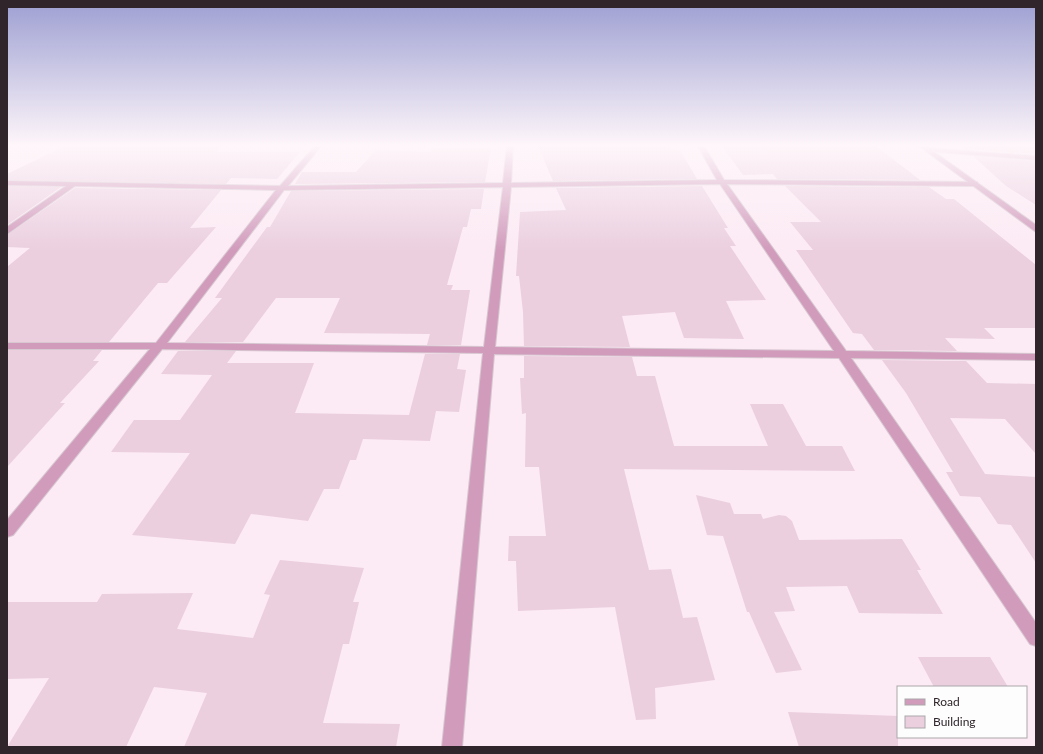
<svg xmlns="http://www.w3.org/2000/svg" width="1043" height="754" viewBox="0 0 1043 754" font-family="Lato,sans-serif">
	<rect width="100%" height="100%" fill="#fceaf4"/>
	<g fill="#ebcfdf">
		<path d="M65,146h157l-5,6h83l-23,27 -46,-1 -5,6 -219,-4v-6z"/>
		<path d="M538,146h132l2,4h8l17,29 -144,2z"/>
		<path d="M722,146h154l44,34 -143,-1 -4,-5 -30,1z"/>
		<path d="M961,146h75v8l-71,-5z"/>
		<path d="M434,148h57l-6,34 -190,2 7,-12h54l20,-22 54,2z"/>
		<path d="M973,156l63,5v44l-30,-19z"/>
		<path d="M7,186l54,1 -54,38z"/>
		<path d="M702,186l26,42h-4l12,18h-6l36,54 -40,1 18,38 -60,-1 -9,-26 -53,4 8,31 -106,-1 -1,-34 -4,-36h-3l4,-64 46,-2 -10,-22z"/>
		<path d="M785,186l144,1 17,12h8l82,66v63h-52l11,11 -50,-1 12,13 -83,-1 -12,-16 -9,-1 -57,-83h17l-23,-28h31z"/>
		<path d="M75,188l146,2 -31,38 26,-1 -49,56h-9l-49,59h-102v-75l23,-19 -23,-1v-12z"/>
		<path d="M484,189l-3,20h-10l-4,18h-4l-16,58h6l-2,5h19l-9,55h-34l3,-11 -106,-1 16,-35h-64l-33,44h-58l37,-44h-7l52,-71h3l21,-36z"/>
		<path d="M7,350h95l-9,11h6l-39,42h5l-58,64z"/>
		<path d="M178,351h58l-9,12h87l-19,50 114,2 16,-61h35l-3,15 9,1 -7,42 -23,-1 -6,30 -67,-2 -7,21h-6l-11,29h-15l-16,32 -57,-7 -16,30 -103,-9 58,-82 -79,-1 23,-32h46l32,-45 -51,-1z"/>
		<path d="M524,356l108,1 5,19h18l19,70h94l-18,-42h33l23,42h36l13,25 -231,-2 25,101 22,-1 12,49 14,-1 18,63 -60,8 1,31 -20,1 -21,-113 -97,4 -2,-50h-8l1,-25h37l-7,-69h-14l1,-54 -4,1 -2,-36h4z"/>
		<path d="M882,360l84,1 21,22 49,1v70l-31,-35 -55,-1 35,56 51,3v86l-25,-38 -13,-1 -18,-27 -20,-1 -14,-24h7l-47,-79z"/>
		<path d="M696,495l34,8 4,11h27l2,5 16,-4 7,1 6,5 7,19 103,-1 19,31h-4l26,44 -84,-1 -12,-27 -61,1 9,24 -21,1 28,58 -26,3 -27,-61h-2l-24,-76 -16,-1z"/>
		<path d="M280,560l84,8 -11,34h6l-10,42h-6l-20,79 77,1 -4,23h-212l23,-54 -53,-6 -28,60h-119l42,-69 -42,1v-77h90l5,-8 91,-1 -16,36 76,9 17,-43 -6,-1z"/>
		<path d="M918,657h72l18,30h-74z"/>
		<path d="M788,712l110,4v31h-99z"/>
	</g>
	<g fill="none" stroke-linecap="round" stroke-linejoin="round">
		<defs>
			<g id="minor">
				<path d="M315,146h6l-33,40 215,-3 4,-37h6l-2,37 206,-3 -19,-34h6l20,34 253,2 1,2 -4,2 -247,-2 119,167 190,3v6l-185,-2 185,265v23l-6,-2 -191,-286 -345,-4 -32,393h-20l41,-394 -321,-4 -149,186 -6,2v-17l143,-171h-143v-6h149l120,-153 -201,-4 -68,48v-7l59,-41 -59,-1v-4l273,5zM720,184l114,167 -339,-4 16,-160zM503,187l-19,160 -317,-4 117,-153z"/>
				<path d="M928,148l108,8v4l-110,-9 -1,-1z"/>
			</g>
			<path id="tertiary" d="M919,146h7l110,79v7z"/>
		</defs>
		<use href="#minor" stroke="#d7c7d0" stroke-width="2"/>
		<use href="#tertiary" stroke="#d7c7d0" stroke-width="2"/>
		<use href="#minor" fill="#d19bbc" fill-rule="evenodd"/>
		<use href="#tertiary" fill="#d19bbc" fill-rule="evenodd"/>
	</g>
	<linearGradient id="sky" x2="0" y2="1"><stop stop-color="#9d9fd2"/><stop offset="0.58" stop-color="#fef6fa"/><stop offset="1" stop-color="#fef6fa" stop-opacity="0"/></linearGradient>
	<rect width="1043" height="251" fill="url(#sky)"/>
	<rect width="1043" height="754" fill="none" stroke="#2f252b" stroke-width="16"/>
	<rect x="897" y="686" width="130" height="52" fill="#fdfdfd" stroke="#aba7a9"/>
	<rect x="905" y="699" width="20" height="6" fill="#d19bbc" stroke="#aba7a9"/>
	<text x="933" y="706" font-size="12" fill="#2f252b">Road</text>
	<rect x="905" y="716" width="20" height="12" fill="#ebcfdf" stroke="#aba7a9"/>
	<text x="933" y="726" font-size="12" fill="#2f252b">Building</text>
</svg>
